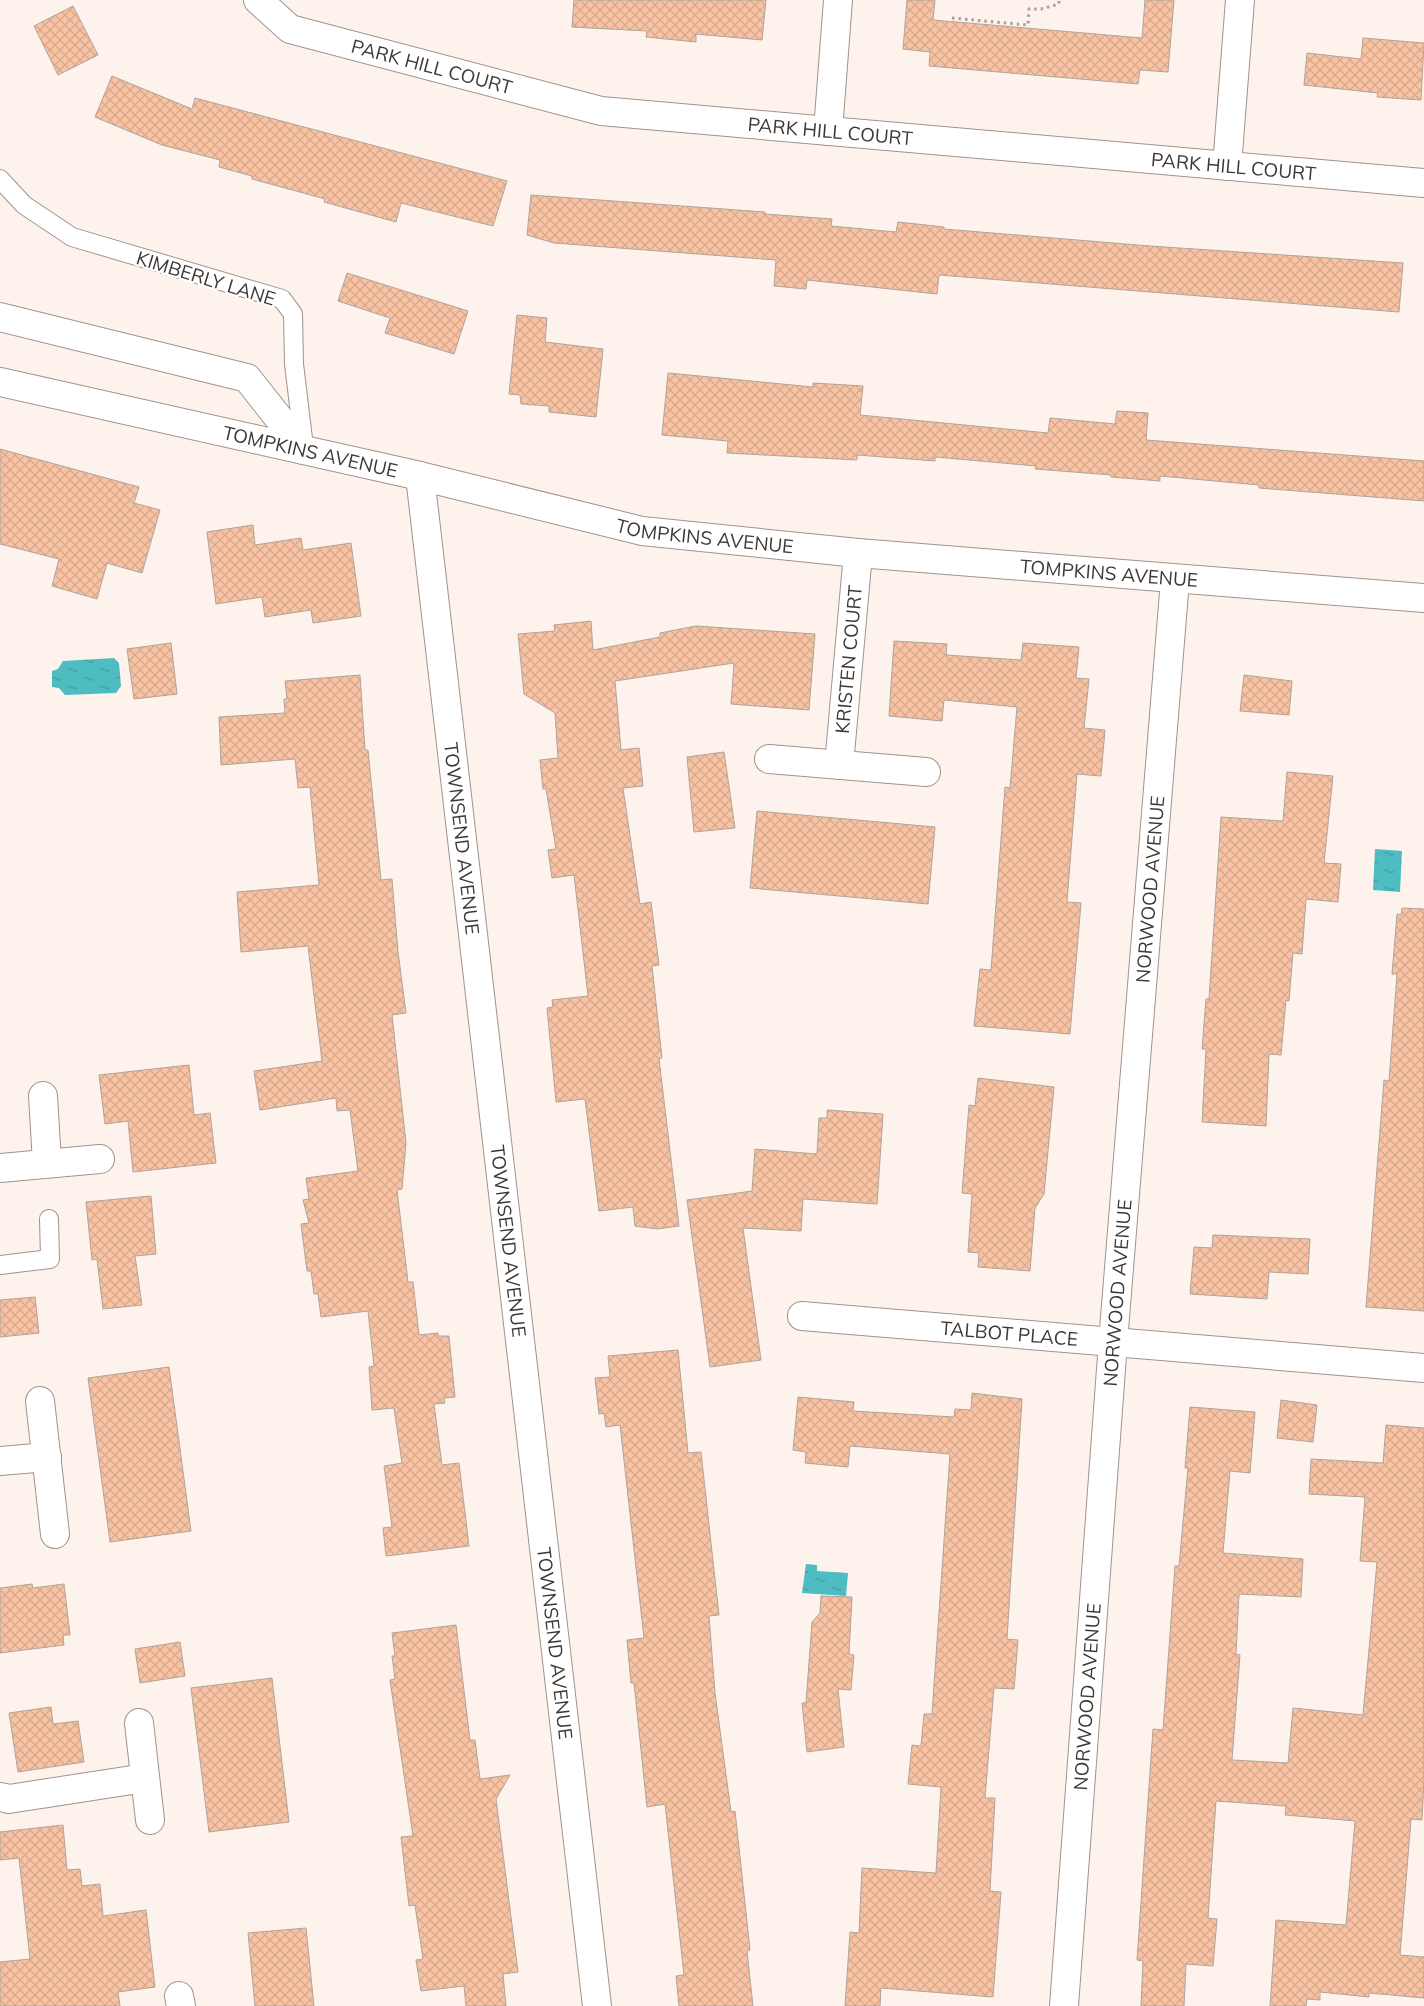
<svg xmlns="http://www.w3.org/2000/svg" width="1424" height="2006" viewBox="0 0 1424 2006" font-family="Mulish,sans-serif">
	<defs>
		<pattern id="water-ripples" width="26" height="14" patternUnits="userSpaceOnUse" patternTransform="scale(1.25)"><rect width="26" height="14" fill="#4dbdc1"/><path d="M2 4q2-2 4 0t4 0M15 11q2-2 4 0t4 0" fill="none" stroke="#419b9e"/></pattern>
		<pattern id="building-cross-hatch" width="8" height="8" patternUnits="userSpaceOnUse" patternTransform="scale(1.25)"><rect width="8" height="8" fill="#f9c3a3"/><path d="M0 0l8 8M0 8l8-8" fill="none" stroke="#d6a88d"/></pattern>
	</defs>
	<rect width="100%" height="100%" fill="#fef3ec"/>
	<g fill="url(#water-ripples)">
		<path d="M114,658l5,5 2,23 -5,7 -51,2 -6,-7 -7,-1v-16l6,-2 5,-8z"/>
		<path d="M1375,849l27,2 -2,41 -27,-2z"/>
		<path d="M806,1564l11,1v6l31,2 -2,23 -44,-3z"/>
	</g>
	<g fill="url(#building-cross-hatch)" stroke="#b0a39c">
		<path d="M574,0h192l-4,40 -66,-6v8l-50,-5 1,-6 -75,-4z"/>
		<path d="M907,0h28l-2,20 209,18 3,-38h29l-6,72 -28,-2 -2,14 -209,-18 1,-14 -27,-3z"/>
		<path d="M73,6l25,49 -40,20 -24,-49z"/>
		<path d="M1363,38l61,5 -3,57 -44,-3 1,-4 -74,-8 3,-32 54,6z"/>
		<path d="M112,76l80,33 3,-11 312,83 -14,45 -92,-23 -5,19 -72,-20 1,-3 -73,-20v-3l-33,-9 1,-7 -58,-15 -67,-28z"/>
		<path d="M531,195l234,17v2l67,5 -1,7 65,6 2,-10 46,5v2l206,17 253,17 -4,49 -460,-37 -2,19 -130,-14 -1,9 -32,-3 2,-26 -222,-17 -27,-8z"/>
		<path d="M347,273l121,38 -14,43 -69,-21 5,-15 -52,-17z"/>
		<path d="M517,315l30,3 -2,24 58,7 -7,68 -47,-5v-6l-28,-2 -1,-9 -11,-1z"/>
		<path d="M668,373l145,14v-4l50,3 -3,29 188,18 2,-15 65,6 2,-13 31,2 -2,27 278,21v40l-165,-13v-3l-99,-9v5l-49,-4v-2l-76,-6 1,-3 -101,-9v4l-78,-6v5l-130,-7 1,-12 -66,-6z"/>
		<path d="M0,449l139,38 -5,16 26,7 -18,63 -35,-10 -10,36 -45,-13 7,-27 -59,-15z"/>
		<path d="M253,525l2,20 46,-7 2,12 48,-7 10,73 -48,7 -2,-13 -46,7 -3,-20 -46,7 -9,-72z"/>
		<path d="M591,621l2,29 67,-13v-4l36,-7 119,8 -6,76 -78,-6 3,-41 -119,18 6,69 18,-2 4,38 -20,2 17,116 11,-2 8,63 -7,1 10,92 -3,1 20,167 -22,3 -22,-3 -2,-19 -34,4 -14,-112 -29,3 -9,-94 6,-1 -1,-7 36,-4 -14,-121 -22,3 -4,-28 8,-1 -10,-60h-3l-3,-29 18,-2 -3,-45 -31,-19 -6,-60 37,-3 -1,-6z"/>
		<path d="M894,641l53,3 -1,11 75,5 2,-17 56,4 -3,31 13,1 -5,49 21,2 -4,46 -24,-2 -10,128 14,1 -11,131 -96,-8 6,-57 11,1 14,-183 5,1 7,-81 -73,-7 -2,21 -53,-5z"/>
		<path d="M171,643l6,51 -43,5 -7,-50z"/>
		<path d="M360,675l5,75h3l13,130 11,-1 6,73 8,61 -14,2 14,128 -4,46 -5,1 11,92h5l6,53 19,-2v3h11l6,61 -11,1 1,5 -11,1 8,61 17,-2 10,83 -83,10 -3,-28 9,-1 -8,-61 18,-3 -8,-55 -22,2 -3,-43 5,-1 -6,-55 -47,6 -3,-23h-4l-3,-23h-4l-6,-47 8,-1 -6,-23 6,-1 -3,-21 52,-7 -8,-61 -13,1 -1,-13 -76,12 -6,-39 68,-10 -14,-115 -67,6 -4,-60 82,-7 -9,-98 -12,1 -3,-29 -74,6 -2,-48 66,-4 -1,-14h3l-2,-18z"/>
		<path d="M1244,675l48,6 -3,34 -49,-4z"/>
		<path d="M724,752l11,76 -41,4 -7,-75z"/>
		<path d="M1287,772l46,4 -9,87 17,1 -3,38 -32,-3 -4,55 -9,-1 -4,48 -3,-1 -5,55 -12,-1 -3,72 -64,-4 4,-73h-4l4,-50h3l12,-182 62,4z"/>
		<path d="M757,811l178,16 -7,77 -178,-16z"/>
		<path d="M1402,908l22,1v402l-58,-4 18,-227 5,1 8,-107h-5l5,-60 4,1z"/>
		<path d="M189,1065l5,50 16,-2 6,50 -83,9 -5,-51 -23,3 -6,-49z"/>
		<path d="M978,1078l76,9 -10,107 -9,14 -5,63 -52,-4 1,-14 -11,-1 4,-58 -10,-1 7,-88 6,1z"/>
		<path d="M827,1110l56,4 -6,90 -74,-5 -2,32 -58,-3 18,132 -51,7 -23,-167 65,-9 3,-42 62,5 2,-36h8z"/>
		<path d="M151,1196l5,58 -21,2 7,49 -39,4 -6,-50 -5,1 -6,-58z"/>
		<path d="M1213,1235l97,4 -2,35 -39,-2 -2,27 -77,-5 4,-47 18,1z"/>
		<path d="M35,1297l4,36 -39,4v-37z"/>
		<path d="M678,1350l10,103 13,-1 6,55 12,108 -10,1 6,77 16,119 4,-1 15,139 -3,1 6,55h-74l-3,-30 8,-1 -19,-171 -18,3 -13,-124h-3l-4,-43 17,-2 -24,-213 -14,2 -2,-14 -5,1 -4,-36 15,-1 -2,-21z"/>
		<path d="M169,1367l22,164 -81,11 -22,-164z"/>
		<path d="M972,1393l50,6 -15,240 11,1 -4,49 -20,-1 -9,110h10l-5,93 11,1 -8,105 -112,-9 -1,18h-35l5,-74 9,1 3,-65 74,5 5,-86 -33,-3 4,-39 9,1 3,-32h8l18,-260 -100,-8 -2,21 -43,-4 1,-11 -13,-2 5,-53 56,5 -1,9 101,6 1,-8 16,1z"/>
		<path d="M1281,1400l36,5 -4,37 -36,-4z"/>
		<path d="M1190,1407l65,5 -5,61 -20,-2 -7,82 80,6 -2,38 -62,-3 -3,60 4,1 -8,105 56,3 5,-55 70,7 14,-153 -17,-1 5,-64 -56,-3 2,-35 72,4 3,-38 38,3v352l-2,40 -11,-1 -11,136 24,2v41l-55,-5v4l-49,-5v8l-13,-1 -1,7h-36l6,-86 70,5 9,-104 -70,-6 1,-9 -70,-5 -8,117 9,1 -4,47 -27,-2 -2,42h-43l2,-45 -6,-1 16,-231 10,1 12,-164h4l9,-98h-3z"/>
		<path d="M32,1584l1,4 31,-4 6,51h-7l1,10 -64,8v-65z"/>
		<path d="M821,1596l31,1 -3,57 5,1 -3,35 -13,-1 6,58 -37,5 -5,-49h4l6,-81 8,-9z"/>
		<path d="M456,1625l14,115h5l5,39 30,-4 -14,24 22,173 -15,2 3,32h-40l-2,-20 -43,5 -5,-31 7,-1 -8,-54 -6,1 -8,-69 12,-1 -23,-156 5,-1 -3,-23h3l-3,-23z"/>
		<path d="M180,1642l5,34 -45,7 -5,-34z"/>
		<path d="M272,1678l17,144 -80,10 -18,-144z"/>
		<path d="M51,1707l2,17 25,-3 6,41 -66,10 -9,-59z"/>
		<path d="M63,1825l4,45 13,-1 2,17 18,-2 3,32 43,-6 9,77 -37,5 2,14h-120v-44l30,-3 -11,-101 -19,2v-28z"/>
		<path d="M306,1928l8,78h-59l-7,-73z"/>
	</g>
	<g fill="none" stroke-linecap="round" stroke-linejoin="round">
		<defs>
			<g id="service">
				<path d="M0,179l24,26 48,32 210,62 11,15 1,50 10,83"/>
				<path d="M0,1265l50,-6 -1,-40"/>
			</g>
			<g id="minor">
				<path id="s1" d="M258,0l32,29 311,82 823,72"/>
				<path d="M828,131l10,-131"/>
				<path d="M1227,166l13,-166"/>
				<path d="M0,317l247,61 57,72"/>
				<path id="s2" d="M420,476l177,1530"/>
				<path d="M769,759l157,13"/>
				<path id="s3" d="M839,765l19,-212"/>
				<path d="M43,1096l4,67"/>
				<path d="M0,1168l100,-9"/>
				<path id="s4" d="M802,1316l622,52"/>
				<path d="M40,1401l15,133"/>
				<path d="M0,1461l47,-4"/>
				<path d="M139,1723l11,97"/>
				<path d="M0,1797l9,2 136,-21"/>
				<path d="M179,1996l2,10"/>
				<path id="s5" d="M1064,2006l49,-664 62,-762"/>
			</g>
			<g id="tertiary">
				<path id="s6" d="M0,382l420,94 222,55 216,22 566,45"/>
			</g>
		</defs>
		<use href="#service" stroke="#a0938c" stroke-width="20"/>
		<use href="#minor" stroke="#a0938c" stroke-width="30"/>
		<use href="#tertiary" stroke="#a0938c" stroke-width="30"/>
		<path stroke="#a79f9a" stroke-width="3" stroke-dasharray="2.5 4" stroke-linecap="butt" d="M952,18l76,7 1,-16h12l18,-5v-4"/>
		<use href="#service" stroke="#fff" stroke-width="18"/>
		<use href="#minor" stroke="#fff" stroke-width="28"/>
		<use href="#tertiary" stroke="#fff" stroke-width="28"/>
	</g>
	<g text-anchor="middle" stroke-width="4.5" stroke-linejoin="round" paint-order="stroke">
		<g font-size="19" fill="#3d3835" stroke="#fff">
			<text dy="7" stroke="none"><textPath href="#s1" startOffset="190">PARK HILL COURT</textPath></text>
			<text dy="7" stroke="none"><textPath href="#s1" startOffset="595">PARK HILL COURT</textPath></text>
			<text dy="7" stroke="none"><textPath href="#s1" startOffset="1000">PARK HILL COURT</textPath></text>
			<text transform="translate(206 278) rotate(17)" y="7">KIMBERLY LANE</text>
			<text dy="7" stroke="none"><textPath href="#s6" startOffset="318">TOMPKINS AVENUE</textPath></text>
			<text dy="7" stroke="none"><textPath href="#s6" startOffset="722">TOMPKINS AVENUE</textPath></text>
			<text dy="7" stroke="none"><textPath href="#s6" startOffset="1128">TOMPKINS AVENUE</textPath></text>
			<text dy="7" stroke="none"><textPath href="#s3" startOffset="106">KRISTEN COURT</textPath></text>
			<text dy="7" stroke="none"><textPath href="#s2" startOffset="365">TOWNSEND AVENUE</textPath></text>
			<text dy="7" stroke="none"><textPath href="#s5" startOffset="1120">NORWOOD AVENUE</textPath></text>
			<text dy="7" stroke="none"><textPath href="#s2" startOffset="770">TOWNSEND AVENUE</textPath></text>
			<text dy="7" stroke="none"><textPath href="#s5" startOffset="715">NORWOOD AVENUE</textPath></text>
			<text dy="7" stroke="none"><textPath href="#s4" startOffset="208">TALBOT PLACE</textPath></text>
			<text dy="7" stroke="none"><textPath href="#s2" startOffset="1175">TOWNSEND AVENUE</textPath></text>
			<text dy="7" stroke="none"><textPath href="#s5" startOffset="310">NORWOOD AVENUE</textPath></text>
		</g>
	</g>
</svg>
